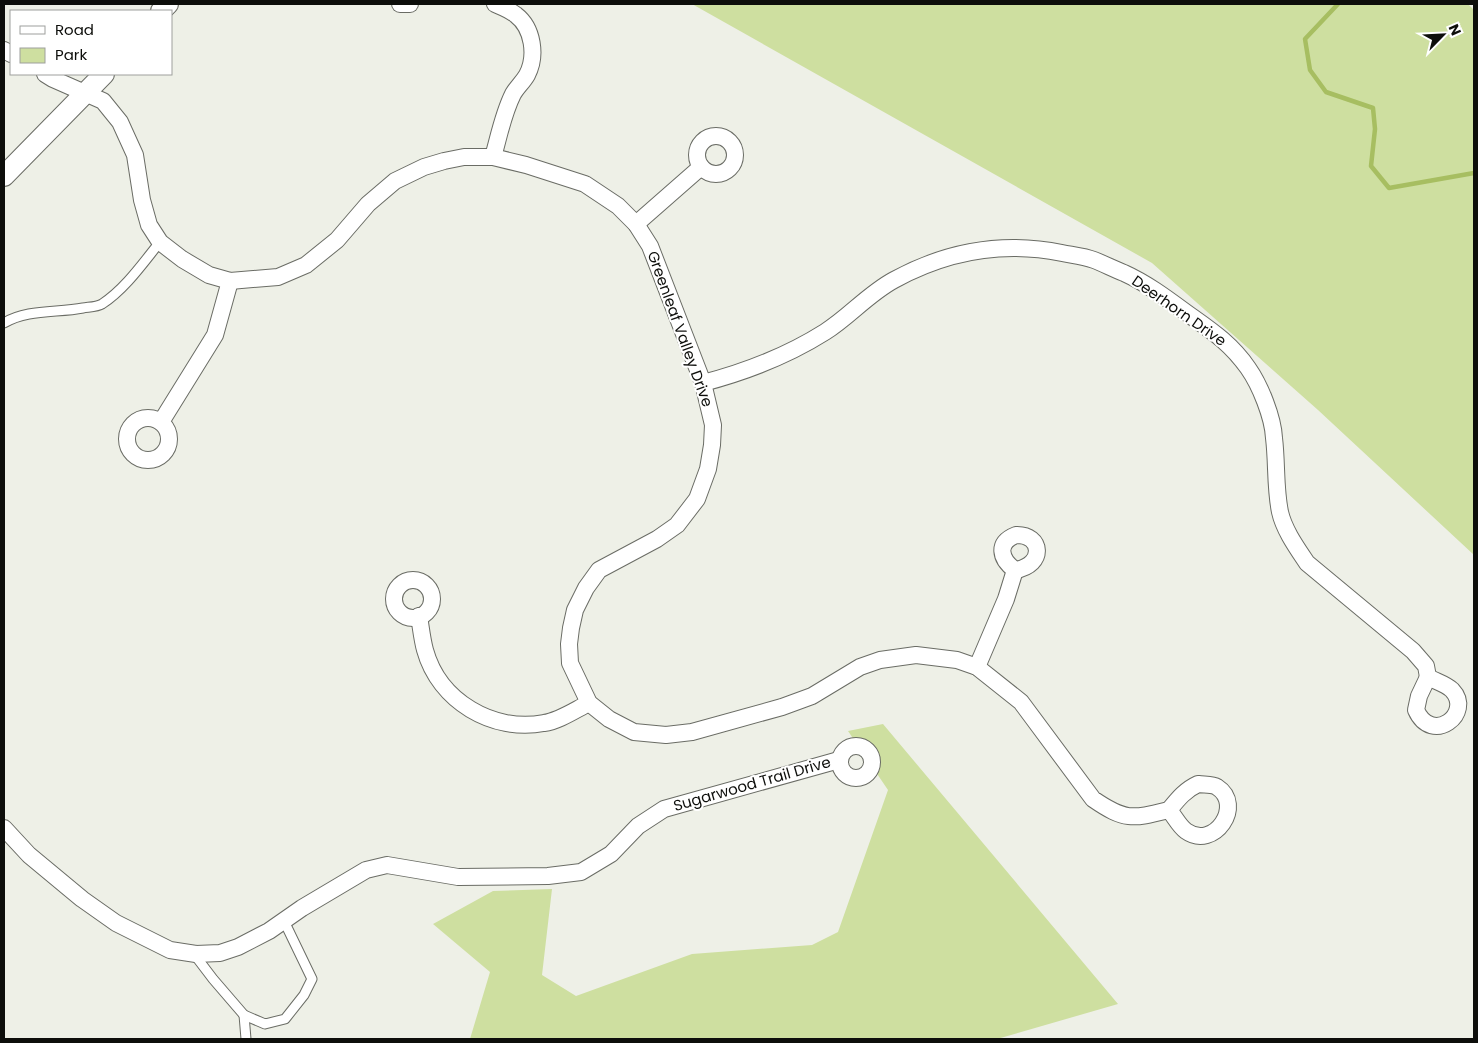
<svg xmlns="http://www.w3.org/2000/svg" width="1478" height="1043" viewBox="0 0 1478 1043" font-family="Poppins,sans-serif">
	<rect width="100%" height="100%" fill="#eef0e7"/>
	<g fill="#cedfa0">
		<path d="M692,4h776l6,6v545l-156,-145 -166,-147z"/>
		<path d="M883,724l235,280 -121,35h-527l20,-67 -57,-48 60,-33 59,-2 -10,86 34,21 116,-42 120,-9 26,-13 50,-142 -40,-59z"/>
	</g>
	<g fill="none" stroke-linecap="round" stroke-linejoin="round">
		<path stroke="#a7be61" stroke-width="4.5" d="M1338,4l-33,35 5,31 16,22 47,16 2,21 -4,37 18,22 85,-15"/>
		<defs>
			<g id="service">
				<path d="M4,323c23,-14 53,-10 79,-15 6,-1 14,-1 19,-4 23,-15 41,-41 58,-62"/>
				<path d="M194,954l19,25 31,36 21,9 20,-5 19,-24 8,-16 -28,-58"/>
				<path d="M244,1015l2,24"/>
			</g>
			<g id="minor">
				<path d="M400,4h10"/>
				<path d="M4,50l7,4"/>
				<path d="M45,74l8,5 50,22 17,21 15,33 7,45 7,25 11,17 22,17 27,16 21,6 48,-4 28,-12 31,-25 31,-36 27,-23 29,-14 20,-6 20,-4h29l33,8 59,19 33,22 18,18 14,22 53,137 10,42 -1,20 -4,24 -11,30 -20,26 -20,14 -58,31 -13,18 -11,22 -4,18 -2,16 1,19 19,40 20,16 25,13 32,3 26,-3 90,-25 30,-11 48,-29 20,-7 36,-5 41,5 20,7 44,35 72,97c32,22 39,20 76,11"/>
				<circle cx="716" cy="155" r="19"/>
				<path d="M493,157c6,-21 10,-43 20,-63 4,-7 10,-12 14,-19 10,-19 6,-47 -11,-60 -6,-5 -14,-8 -21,-11"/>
				<path d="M636,224l65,-57"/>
				<path d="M703,383c42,-11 84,-27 122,-51 24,-15 43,-38 69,-52 53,-29 109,-39 168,-27 10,2 22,3 32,7 10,4 20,9 30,13 22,10 41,24 60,38 25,18 46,31 64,57 12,17 25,49 26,70 3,24 1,50 6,74 4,18 17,36 27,51l106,88 13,15 2,11"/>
				<circle cx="148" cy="439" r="21"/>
				<path d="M161,422l54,-87 15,-54"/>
				<path d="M1016,535c26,-1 30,30 -1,35 -15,-11 -19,-27 1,-35z"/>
				<circle cx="413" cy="599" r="19"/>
				<path d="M419,616c2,12 3,23 6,34 14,51 68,83 119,73 15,-2 31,-13 45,-20"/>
				<path d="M977,667l29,-68 9,-29"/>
				<path d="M1428,677c7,4 18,7 24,13 22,23 -20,56 -36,20l3,-14z"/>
				<circle cx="856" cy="762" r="16"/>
				<path d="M1198,784c6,1 14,0 19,3 28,18 -3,64 -31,44 -7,-5 -11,-14 -17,-21 9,-11 16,-20 29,-26z"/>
				<path d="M4,828l25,27 53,44 34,24 54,27 26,4 24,-1 18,-6 31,-16 33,-23 64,-38 21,-5 71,12 90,-1 33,-4 30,-18 27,-28 26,-17 175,-49"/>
			</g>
			<g id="tertiary">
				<path d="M161,11l7,-7"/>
				<path d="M4,176l100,-102"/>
			</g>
		</defs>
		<use href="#service" stroke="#6a6c65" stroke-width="11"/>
		<use href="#minor" stroke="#6a6c65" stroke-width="18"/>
		<use href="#tertiary" stroke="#6a6c65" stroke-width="22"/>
		<use href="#service" stroke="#fff" stroke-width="9"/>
		<use href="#minor" stroke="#fff" stroke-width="16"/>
		<use href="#tertiary" stroke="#fff" stroke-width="20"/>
	</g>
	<g text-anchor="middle" stroke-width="4" stroke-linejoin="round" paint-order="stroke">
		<g font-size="15" fill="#0d0e0b" stroke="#fff">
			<text transform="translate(1179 311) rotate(35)" y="5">Deerhorn Drive</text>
			<text transform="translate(680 329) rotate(70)" y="5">Greenleaf Valley Drive</text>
			<text transform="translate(752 784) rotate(-16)" y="5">Sugarwood Trail Drive</text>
		</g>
	</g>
	<rect width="1478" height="1043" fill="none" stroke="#0d0e0b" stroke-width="10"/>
	<rect x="10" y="10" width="162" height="65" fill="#ffffff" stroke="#9e9f9d"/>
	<rect x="20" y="26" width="25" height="8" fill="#ffffff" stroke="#9e9f9d"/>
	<text x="55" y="35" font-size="15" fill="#0d0e0b">Road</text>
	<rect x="20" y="48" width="25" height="15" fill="#cedfa0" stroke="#9e9f9d"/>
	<text x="55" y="60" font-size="15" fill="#0d0e0b">Park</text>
	<g transform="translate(1443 35) rotate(66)" stroke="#ffffff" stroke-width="4" paint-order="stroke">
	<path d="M0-4L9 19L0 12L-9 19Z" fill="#0d0e0b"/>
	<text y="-8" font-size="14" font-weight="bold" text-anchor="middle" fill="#0d0e0b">N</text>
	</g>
</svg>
